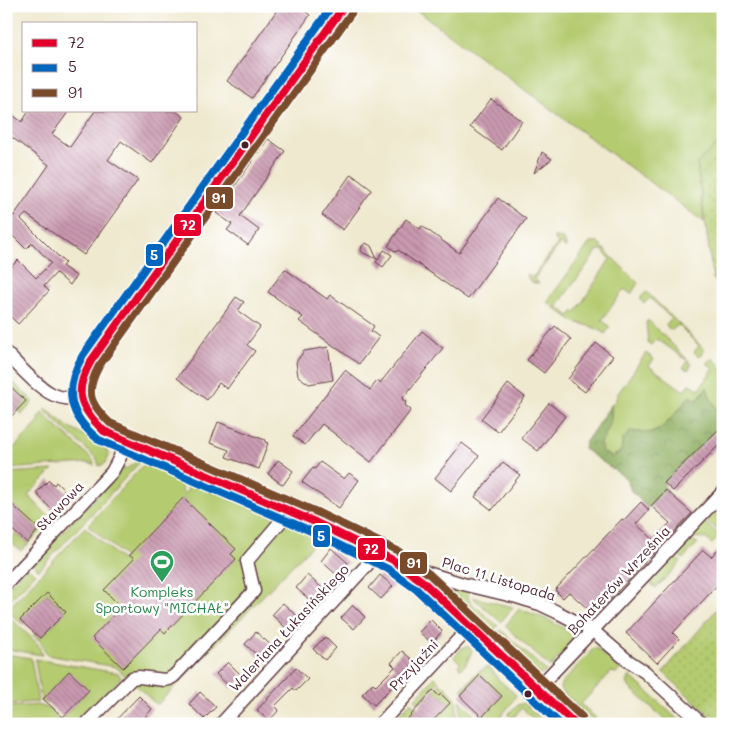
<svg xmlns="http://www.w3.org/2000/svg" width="729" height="730" viewBox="0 0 729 730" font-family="Mali,sans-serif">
	<defs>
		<pattern id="forest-crowns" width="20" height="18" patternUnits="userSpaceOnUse" patternTransform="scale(1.25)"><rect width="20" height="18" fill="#8faf62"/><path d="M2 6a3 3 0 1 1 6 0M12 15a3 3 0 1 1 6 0" fill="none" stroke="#778e51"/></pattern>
		<pattern id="park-dots" width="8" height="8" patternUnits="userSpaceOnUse" patternTransform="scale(1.25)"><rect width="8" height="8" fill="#b4cb70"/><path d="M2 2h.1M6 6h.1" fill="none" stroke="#9cae61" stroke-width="1.8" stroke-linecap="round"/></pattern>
		<pattern id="building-back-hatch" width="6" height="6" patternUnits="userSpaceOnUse" patternTransform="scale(1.25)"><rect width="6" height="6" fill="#ca9ab1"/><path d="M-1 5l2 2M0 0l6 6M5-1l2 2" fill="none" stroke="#a67d90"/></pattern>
	</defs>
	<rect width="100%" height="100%" fill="#fff"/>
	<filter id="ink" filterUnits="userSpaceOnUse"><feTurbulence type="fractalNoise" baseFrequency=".02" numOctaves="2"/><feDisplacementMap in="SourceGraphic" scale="10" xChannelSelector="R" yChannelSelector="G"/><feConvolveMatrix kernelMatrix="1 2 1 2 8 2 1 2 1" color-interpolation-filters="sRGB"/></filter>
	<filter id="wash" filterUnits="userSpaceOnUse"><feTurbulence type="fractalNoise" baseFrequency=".0096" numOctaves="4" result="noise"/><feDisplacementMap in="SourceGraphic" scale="20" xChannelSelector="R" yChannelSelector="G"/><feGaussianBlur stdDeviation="1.12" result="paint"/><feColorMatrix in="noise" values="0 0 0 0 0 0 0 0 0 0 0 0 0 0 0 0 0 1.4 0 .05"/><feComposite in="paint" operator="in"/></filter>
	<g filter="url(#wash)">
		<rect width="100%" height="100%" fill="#efe9cf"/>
		<g fill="#b4cb70" stroke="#7f754e" fill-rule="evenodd">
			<path d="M411,6h312v134l-26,23 7,59z"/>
			<path d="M554,237c6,-1 12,3 12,10h-1l-5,-3 -26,35 5,4c-6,1 -11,-2 -12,-9l6,3 25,-34 -4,-4z"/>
			<path d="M592,242h5l41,41 -7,11 -7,-5 -22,31 8,7 -5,7 -6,-4 -9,-4 -16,-4 -27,-20 42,-58zM598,250h4l8,9 -34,53h-3l-4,4 -12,-10 1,-1z"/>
			<path d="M647,292l57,57 -2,6 -4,1 -4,-4 5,-6 -21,-21 -6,5c-3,0 -5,-3 -6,-6l6,-5 -22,-21 -6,6 -3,-4v-3l3,-3z"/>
			<path d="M648,320l43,43 -1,5 -2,2 -5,-2 5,-7 -31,-22 -6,6 -3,-2 -2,-21z"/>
			<path d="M646,353l8,6 -5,7 35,25 5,-7 10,5 14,-20 -6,-6c1,-3 4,-4 7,-4l9,9v40l-2,3 -4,-1 -7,-13 -3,-9 -10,12 -7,-4c-7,8 -24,30 -32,35 -7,3 -19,1 -27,0l-8,8 -2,12 -9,6 -10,-5 -2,-9c10,-16 12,-19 11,-38l5,-5 1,-5z"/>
			<path d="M6,376l26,24 -1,5 -9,9 -4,-4 7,-8 -19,-10z"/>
			<path d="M47,409c8,7 16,15 25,20 14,9 31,11 37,27l-3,7 -7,3 -2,-7 -53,-49z"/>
			<path d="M42,413l51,47 1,5 -6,-2 -82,6v-13l33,-34 1,-7z"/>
			<path d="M139,460l2,1 -102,109 -7,-7 91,-95 3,1z"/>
			<path d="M145,463l31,12 8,19 4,-4 -6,-13 25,11 1,3 6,2 -1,-3 16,7 -1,2 4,2 2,-3 15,7 -2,2 6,2 3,-1 13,6 3,3 49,19 -164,169 -41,-38 -69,-12 -7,-14 -7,-6 2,-2 5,5 26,-26 -19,-19 -26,27 3,3 -2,1 -15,-14 78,-83 37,33 3,-3 -37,-32z"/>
			<path d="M53,470l-25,25 24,25 -31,31 -12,-10 7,-8 11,10 12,-14 -33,-30v-26z"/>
			<path d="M723,503v30l-1,1 -16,-14z"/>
			<path d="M705,522l15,14 -8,8 -7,-6 -2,1 -11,-3z"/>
			<path d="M689,539l9,4 -15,16 -7,-6z"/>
			<path d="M674,555l7,7 -25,26 -7,-6z"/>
			<path d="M27,567l8,7 -29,30v-15z"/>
			<path d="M445,587l22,4 1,2 1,8 29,25 -9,10 -48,-45z"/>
			<path d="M472,597l41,10 -12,15z"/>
			<path d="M519,609l28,10 29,16v3l-3,5 -23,24 -45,-41z"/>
			<path d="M6,614l32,30 4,11 -36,-6z"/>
			<path d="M501,630l45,41c-4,4 -8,5 -13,3l-40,-35z"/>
			<path d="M465,647h4l3,4 -6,13 -5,5 -3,-3 2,-3 -6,-6 8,-9z"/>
			<path d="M595,647l26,22 -5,4 -5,-1 -30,32 15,14 -3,3 -30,-28 -3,-5 1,-4z"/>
			<path d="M6,654l25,4 7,44 -32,2z"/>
			<path d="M35,659l83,14 3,4 -1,2 -42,45c-6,0 -11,-3 -15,-7l25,-27 -39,14 -8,-3z"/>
			<path d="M489,666l9,13 18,16c-3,6 -6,10 -10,15 -7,8 -13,17 -24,7l20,-21 -22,-21 -16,16 -2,-2 14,-16z"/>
			<path d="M630,676l53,48h-13l-41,-37 -2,-5z"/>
			<path d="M435,677l4,4 -20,22 -4,-4z"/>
			<path d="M441,683l15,15 2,26h-28l20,-21 -16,-12z"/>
			<path d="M460,700l16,16 1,4 -2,4h-14z"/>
			<path d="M411,702l6,6 -12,13 3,3h-17z"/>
			<path d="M524,703l22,21h-8l-16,-16 -8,9 -7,-2 10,-10z"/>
			<path d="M37,705l11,3 16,16h-58v-17z"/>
		</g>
		<path fill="url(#forest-crowns)" stroke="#6c6746" d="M707,387l3,10 7,13 4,1 2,-3v15l-60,60 2,6 -17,19 -17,-17 -4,-12 -43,-30 1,-6 26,-38c1,19 -1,22 -11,38l2,9 10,5 9,-5 2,-13 8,-8c8,1 20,3 27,-1 8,-4 25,-26 32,-34l7,4z"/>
		<g fill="url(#park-dots)" stroke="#7f754e">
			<path d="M723,140v148l-10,-9 -16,-116z"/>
			<path d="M723,602v122h-4l-56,-52z"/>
		</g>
		<g id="blocks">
			<g fill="url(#building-back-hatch)">
				<path d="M280,6h18l12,9 -58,83 -25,-17z"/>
				<path d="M491,99l31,22 -20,29 -32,-23z"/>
				<path d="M6,110l16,12 7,-11h40l-17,23 18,13 25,-36h81l8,6 -32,46 -31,-22 -13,19 30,20 -54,75 -58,-41 -5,5 44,44 -3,3 14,10 -6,9 -14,-12 -12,13 5,5 -31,33 -12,-12v-40l12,-12 18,18 15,-15 -19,-20 -6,6 -20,-20v-10l5,-5 2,3 36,-52 -43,-32z"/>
				<path d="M268,139l17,12 -45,65 19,14 -11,15 -21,-15 5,-6 -16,-11z"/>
				<path d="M542,152l10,7 -18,14z"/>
				<path d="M351,174l21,16 -29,40 -21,-15z"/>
				<path d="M498,198l28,21 -58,80 -70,-49 -2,2 -8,-6 18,-27 14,10 2,-3 37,27z"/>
				<path d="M366,243l5,3 6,13 -14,-6 -2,-3 1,-4z"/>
				<path d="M384,250l8,5 -9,12 -7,-5z"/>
				<path d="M285,269l42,30 3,-4 44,31 -3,5 8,6 -20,27 -60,-43 4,-4 -35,-25z"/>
				<path d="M236,297l8,5 -6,9 22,16 -13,18 8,6 -28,38 -8,-6 -12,17 -30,-22z"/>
				<path d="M555,326l16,13 -27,34 -17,-13z"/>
				<path d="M422,331l21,17 -41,51 4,3 -1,3 6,5 -40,52 -49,-38 -17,21 -12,-9 52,-66 25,20 7,-9 3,2z"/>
				<path d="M596,343l17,13 -28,36 -17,-13z"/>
				<path d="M328,347l5,33 -24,4 -11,-8 -2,-14 8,-11z"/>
				<path d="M508,384l17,13 -27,35 -17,-13z"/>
				<path d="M11,387l15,14 -20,21v-30z"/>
				<path d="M549,403l16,13 -27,35 -17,-13z"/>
				<path d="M218,422l47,18v2l3,1 -9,26 -33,-12 3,-7 -19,-7z"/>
				<path d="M723,425v16l-50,50 -9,-8z"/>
				<path d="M462,443l17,13 -28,35 -16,-13z"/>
				<path d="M278,460l15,11 -10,14 -15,-11z"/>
				<path d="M320,462l24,17 5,-6 10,7 -20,28 -37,-26 11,-14 2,1z"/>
				<path d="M503,462l17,13 -28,35 -17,-13z"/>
				<path d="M49,480l5,5 2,-3 13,13 -16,16 -17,-18z"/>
				<path d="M666,490l26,23 -27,28 -64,68 -8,-7 -5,7 -19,-17 -6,6 -8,-8 67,-71 2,1 17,-18 8,8 -13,14 18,16 16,-17 -19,-17z"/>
				<path d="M183,498l53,51 -5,5 5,5 -71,74 -4,-4 -38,39 -31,-30 29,-31 -17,-17 30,-31 -5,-4z"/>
				<path d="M6,499l33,30 -12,14 -21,-19z"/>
				<path d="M723,544v35l-50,54 6,6 -22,24 -31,-30 77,-83 8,7z"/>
				<path d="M331,548l17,15 -11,12 -16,-14z"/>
				<path d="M307,575l16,14 -11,13 -16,-14z"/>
				<path d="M380,575l13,11 -12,13 -12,-11z"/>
				<path d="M47,593l19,19 -26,26 -20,-18z"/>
				<path d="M283,603l15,14 -11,12 -15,-14z"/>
				<path d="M353,605l12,12 -11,12 -13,-11z"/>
				<path d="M431,620l11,11 -10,12 -13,-11z"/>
				<path d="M256,632l16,14 -12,12 -15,-14z"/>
				<path d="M325,637l11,11 -11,12 -12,-11z"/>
				<path d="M402,651l13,11 -16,18 -25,25 -12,-11 11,-11 3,3 19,-19 -4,-4z"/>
				<path d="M228,662l15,15 -11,12 -16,-15z"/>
				<path d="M296,668l12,11 -12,12 -3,-3 -18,18 4,4 -10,11 -12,-11z"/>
				<path d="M69,671l20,19 -26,27 -20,-18z"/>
				<path d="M480,675l22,21 -20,21 -22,-21z"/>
				<path d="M433,690l6,6 2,-2 9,9 -20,21h-27z"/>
				<path d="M200,692l16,15 -12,12 -15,-15z"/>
				<path d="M139,696l13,13 -13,15h-27z"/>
			</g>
		</g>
	</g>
	<g filter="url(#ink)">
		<use href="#blocks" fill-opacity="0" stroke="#633d44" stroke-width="1"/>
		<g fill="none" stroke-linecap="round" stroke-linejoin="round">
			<defs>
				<g id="street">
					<path d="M6,353c13,13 32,35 48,42 9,4 18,4 27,4"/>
					<path d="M408,567l55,17 54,13 23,7 17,8 35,18 35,30 18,12 57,52"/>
					<path d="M6,584l106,-112 8,-15 3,-17"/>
					<path d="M538,688l185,-196"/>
					<path d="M86,724l46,-46 7,-1 26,3 4,-1 5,-3 80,-85 -7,-30 35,-41 2,-11"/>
					<path d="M221,724l158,-172"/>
					<path d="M380,724l91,-98"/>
				</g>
				<path id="secondary" d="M344,6l-253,355c-19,29 -12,48 13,70l211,91 78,38 29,21 153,143"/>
			</defs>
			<use href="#street" stroke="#633d44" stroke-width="15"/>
			<use href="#secondary" stroke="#633d44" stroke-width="20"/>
			<use href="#street" stroke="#fff" stroke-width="12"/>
			<use href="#secondary" stroke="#fde5c5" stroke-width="18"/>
			<defs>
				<path id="bus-1" d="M344,6l-253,355c-18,31 -12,46 13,70l211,91 78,38 29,21 153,143"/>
				<path id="bus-2" d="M332,6l-249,349c-20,35 -15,60 16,85l212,91 77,38 28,20 144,135"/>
				<path id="bus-3" d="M352,12l-253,354c-14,26 -10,37 11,57l209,90 79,38 31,23 153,143"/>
			</defs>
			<use href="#bus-1" stroke="#fff" stroke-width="11"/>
			<use href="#bus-2" stroke="#fff" stroke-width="11"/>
			<use href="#bus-3" stroke="#fff" stroke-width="11"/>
			<use href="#bus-1" stroke="#e4002b" stroke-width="8"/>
			<use href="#bus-2" stroke="#0065bd" stroke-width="8"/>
			<use href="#bus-3" stroke="#7a4b2a" stroke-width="8"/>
		</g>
	</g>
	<defs>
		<symbol id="stadium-pin" viewBox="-11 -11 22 30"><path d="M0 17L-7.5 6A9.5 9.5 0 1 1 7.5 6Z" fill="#2e9e5b" stroke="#fff"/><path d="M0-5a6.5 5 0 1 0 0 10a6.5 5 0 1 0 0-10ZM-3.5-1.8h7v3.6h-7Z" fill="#fff"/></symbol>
	</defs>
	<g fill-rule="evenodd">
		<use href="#stadium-pin" x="148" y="548" width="28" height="38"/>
	</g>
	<g fill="#4a1f2b" stroke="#fff" stroke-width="2">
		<circle cx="245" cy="145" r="4.5"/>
		<circle cx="528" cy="694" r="4.5"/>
	</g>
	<g text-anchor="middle" stroke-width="5" stroke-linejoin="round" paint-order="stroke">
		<g font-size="14" fill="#4a1f2b" stroke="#fff">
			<text transform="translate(60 506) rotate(-47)" y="5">Stawowa</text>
			<text transform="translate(499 579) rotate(17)" y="5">Plac 11 Listopada</text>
			<text transform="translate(619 580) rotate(-47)" y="5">Bohaterów Września</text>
			<text transform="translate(289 628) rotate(-47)" y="5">Waleriana Łukasińskiego</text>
			<text transform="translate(414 665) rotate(-47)" y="5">Przyjaźni</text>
		</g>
		<g font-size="14" fill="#27864d" stroke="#fff">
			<text x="162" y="597">Kompleks<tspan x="162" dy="16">Sportowy "MICHAŁ"</tspan></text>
		</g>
	</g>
	<g stroke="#fff" stroke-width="2">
		<rect x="205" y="186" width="29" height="24" rx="5" fill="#7a4b2a"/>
		<rect x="173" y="213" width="29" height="24" rx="5" fill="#e4002b"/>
		<rect x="145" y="243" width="19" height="24" rx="5" fill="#0065bd"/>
		<rect x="312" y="524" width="19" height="24" rx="5" fill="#0065bd"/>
		<rect x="357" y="537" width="29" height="24" rx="5" fill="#e4002b"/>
		<rect x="399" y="551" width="29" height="24" rx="5" fill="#7a4b2a"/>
	</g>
	<g font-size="14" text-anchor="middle" font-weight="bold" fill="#fff">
		<text x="219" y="203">91</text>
		<text x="188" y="230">72</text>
		<text x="154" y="260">5</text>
		<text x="321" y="541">5</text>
		<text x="371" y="554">72</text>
		<text x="414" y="568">91</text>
	</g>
	<rect width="729" height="730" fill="none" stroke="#fff" stroke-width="25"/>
	<rect x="22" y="22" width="175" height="90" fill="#ffffff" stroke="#b7a5aa"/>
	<rect x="32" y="39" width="25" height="8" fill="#e4002b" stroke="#b7a5aa"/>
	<text x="68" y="48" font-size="15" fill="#4a1f2b">72</text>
	<rect x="32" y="64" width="25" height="8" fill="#0065bd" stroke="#b7a5aa"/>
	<text x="68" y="72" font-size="15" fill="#4a1f2b">5</text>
	<rect x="32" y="89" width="25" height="8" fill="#7a4b2a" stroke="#b7a5aa"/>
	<text x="68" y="98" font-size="15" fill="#4a1f2b">91</text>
</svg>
